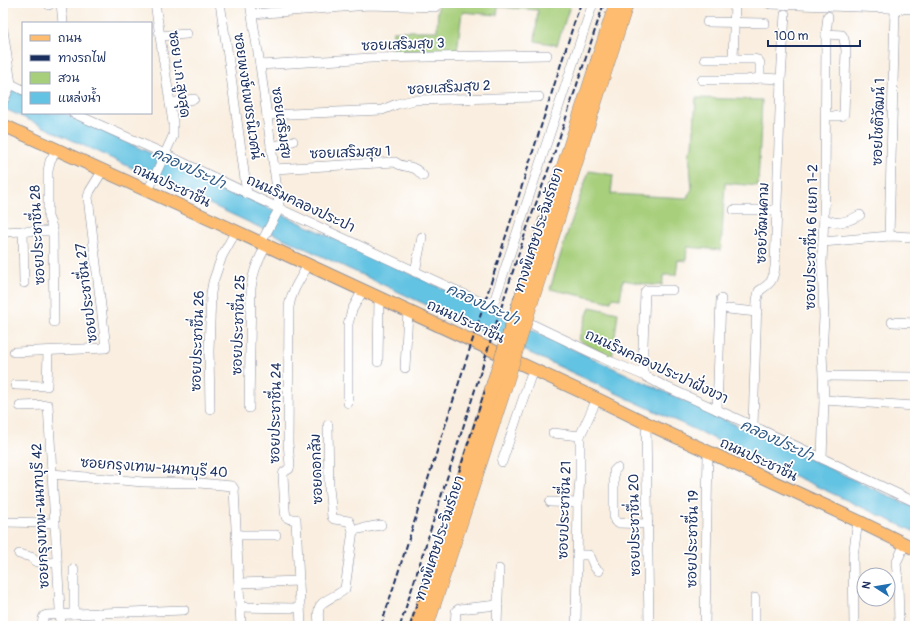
<svg xmlns="http://www.w3.org/2000/svg" width="918" height="629" viewBox="0 0 918 629" font-family="Pangolin,'Playpen Sans Thai',sans-serif">
	<rect width="100%" height="100%" fill="#fff"/>
	<filter id="ink" filterUnits="userSpaceOnUse"><feTurbulence type="fractalNoise" baseFrequency=".025" numOctaves="2"/><feDisplacementMap in="SourceGraphic" scale="8" xChannelSelector="R" yChannelSelector="G"/><feConvolveMatrix kernelMatrix="1 2 1 2 8 2 1 2 1" color-interpolation-filters="sRGB"/></filter>
	<filter id="wash" filterUnits="userSpaceOnUse"><feTurbulence type="fractalNoise" baseFrequency=".012" numOctaves="4" result="noise"/><feDisplacementMap in="SourceGraphic" scale="16" xChannelSelector="R" yChannelSelector="G"/><feGaussianBlur stdDeviation="0.9" result="paint"/><feColorMatrix in="noise" values="0 0 0 0 0 0 0 0 0 0 0 0 0 0 0 0 0 1.4 0 .05"/><feComposite in="paint" operator="in"/></filter>
	<g filter="url(#wash)">
		<rect width="100%" height="100%" fill="#f9eedf"/>
		<g fill="#a7cf7b" stroke="#617f6c">
			<path d="M438,3h133l-14,42 -22,-4 3,-31 -40,-3 -1,8 -35,-3 -5,39h-65l1,-20h44z"/>
			<path d="M696,98l66,2 -4,86 -33,-3 -4,67 -34,-3 -1,14 -8,-1 -2,15h-12l-2,10h-11l-28,-5 -3,19 -8,-1 -1,4 -61,-13 16,-52 23,-66 24,4 -2,19 76,4 5,-9 -3,-37 4,-5z"/>
			<path d="M590,307l28,6 -6,46 -34,-19z"/>
		</g>
		<path fill="#64c3e2" stroke="#4079a0" d="M3,85l20,9v19h41l851,395v24l-912,-424z"/>
	</g>
	<g filter="url(#ink)">
		<g fill="none" stroke-linecap="round" stroke-linejoin="round">
			<defs>
				<g id="minor">
					<path d="M48,3l1,2"/>
					<path d="M61,3l2,20"/>
					<path d="M220,3l10,66 17,125"/>
					<path d="M250,3l10,62 19,139 -1,7 -17,32"/>
					<path d="M768,3l2,1 145,5"/>
					<path d="M252,14l117,-9 66,2"/>
					<path d="M707,22l58,1"/>
					<path d="M3,30l8,54 -8,18"/>
					<path d="M160,36l27,-2"/>
					<path d="M705,59h49l4,1 2,3v15l21,1"/>
					<path d="M733,59l2,-56"/>
					<path d="M260,65l111,-7 176,-3"/>
					<path d="M3,80l20,10"/>
					<path d="M702,80h44l14,-2"/>
					<path d="M170,103l24,-4"/>
					<path d="M73,113l92,41 113,54 205,95h5l7,-4 98,-296"/>
					<path d="M267,115l115,-5 15,-6 17,-4 125,-3"/>
					<path d="M826,116h16l2,-2 2,-64 -2,-11 -2,-4 -16,-1"/>
					<path d="M271,147l22,-6"/>
					<path d="M274,169l121,-7c8,6 10,3 18,6 4,1 7,5 10,8"/>
					<path d="M148,191l25,-55v-13l-18,-120"/>
					<path d="M734,210h43"/>
					<path d="M824,219c3,1 7,2 10,3 8,1 19,-3 26,-7"/>
					<path d="M23,231l1,52"/>
					<path d="M3,232l20,-1h30"/>
					<path d="M889,236l6,-227"/>
					<path d="M823,242l66,-6 26,1"/>
					<path d="M415,272l7,-35"/>
					<path d="M728,309l29,3"/>
					<path d="M521,319l86,41 36,15 19,10 91,41 162,76"/>
					<path d="M54,322l-1,-91 -2,-7 -3,-7v-46l2,-10 7,-12"/>
					<path d="M892,322l23,1"/>
					<path d="M14,352l92,-4 -18,-151 2,-6 13,-21"/>
					<path d="M378,362l1,-64"/>
					<path d="M405,368l3,-57"/>
					<path d="M643,375v-30l2,-53 2,-2h25"/>
					<path d="M824,376l90,1"/>
					<path d="M15,385l32,1 1,-34"/>
					<path d="M824,400l91,6"/>
					<path d="M348,403v-79l4,-14 11,-20"/>
					<path d="M20,406l28,-1 13,221"/>
					<path d="M249,408l2,-120c2,-18 7,-26 15,-43"/>
					<path d="M210,409l-1,-58 2,-58 2,-11 9,-26 14,-25"/>
					<path d="M717,410l4,-111"/>
					<path d="M646,423l3,203"/>
					<path d="M753,426l4,-126 2,-9c12,-8 14,-10 16,-24l6,-188 4,-65"/>
					<path d="M553,433l27,3"/>
					<path d="M822,458l2,-58 -2,-47 2,-36 -2,-54 3,-74 1,-155 2,-18"/>
					<path d="M502,462l31,-93"/>
					<path d="M617,468l-3,3v46l1,4 3,2 30,1"/>
					<path d="M52,474l91,8 56,1 33,3 2,3 7,137"/>
					<path d="M550,502l28,1"/>
					<path d="M3,522l52,1"/>
					<path d="M353,530l28,-5"/>
					<path d="M236,535h40"/>
					<path d="M19,554l12,3 4,4 2,1 20,1"/>
					<path d="M577,555h12c5,6 3,13 10,16"/>
					<path d="M74,569v45"/>
					<path d="M239,583l60,-2"/>
					<path d="M755,598v28"/>
					<path d="M240,607l54,1"/>
					<path d="M98,613v13"/>
					<path d="M899,625l-1,-45 -2,-17 9,-19"/>
					<path d="M42,626l1,-8 1,-2 3,-1 137,-5"/>
					<path d="M301,626l-5,-107h-6l-4,-2 -1,-7 -2,-35 1,-3 5,-3 1,-4 -2,-22 1,-136c2,-16 12,-29 19,-42"/>
					<path d="M319,626c0,-6 -2,-15 1,-20 3,-6 19,-11 25,-17l8,-59 -4,-9 -15,-2 -2,-2 -3,-30 -1,-62"/>
					<path d="M455,626l1,-15 3,-2 39,-4"/>
					<path d="M497,626l2,-57"/>
					<path d="M576,626l2,-123 2,-24v-43l17,-37"/>
					<path d="M705,626l3,-174"/>
					<path d="M854,626l-1,-70 5,-35"/>
				</g>
				<path id="major" d="M3,125l215,98 379,176 49,24 212,98 57,28"/>
				<g id="highway">
					<path d="M416,626l75,-236"/>
					<path d="M427,626l76,-232"/>
				</g>
			</defs>
			<use href="#minor" stroke="#8a8e9e" stroke-width="10"/>
			<use href="#major" stroke="#8a8e9e" stroke-width="14"/>
			<use href="#highway" stroke="#8a8e9e" stroke-width="14"/>
			<use href="#minor" stroke="#fff" stroke-width="9"/>
			<use href="#major" stroke="#fdbc70" stroke-width="12"/>
			<use href="#highway" stroke="#fdbc70" stroke-width="13"/>
			<g stroke="#1b2f5e" stroke-width="2" stroke-dasharray="6 3" stroke-linecap="butt">
				<path d="M588,70l24,-67"/>
				<path d="M381,626l195,-609 5,-14"/>
				<path d="M400,626l100,-315 26,-80 28,-77 50,-151"/>
				<path d="M410,626l146,-459"/>
			</g>
			<defs>
				<g id="highway-bridge">
					<path d="M491,390l125,-387"/>
					<path d="M503,394l26,-84 98,-307"/>
				</g>
			</defs>
			<use href="#highway-bridge" stroke="#8a8e9e" stroke-width="14" stroke-linecap="butt"/>
			<use href="#highway-bridge" stroke="#fdbc70" stroke-width="13"/>
		</g>
	</g>
	<g text-anchor="middle" stroke-width="3.5" stroke-linejoin="round" paint-order="stroke">
		<g font-size="14" fill="#1b2f5e" stroke="#fff">
			<text transform="translate(403 44) rotate(-2)" y="5">ซอยเสริมสุข 3</text>
			<text transform="translate(180 74) rotate(82)" y="5">ซอย บ.ก.สูงสุด</text>
			<text transform="translate(449 87) rotate(-3)" y="5">ซอยเสริมสุข 2</text>
			<text transform="translate(248 96) rotate(82)" y="5">ซอยพงษ์เพชรนิเวศน์</text>
			<text transform="translate(878 122) rotate(-88)" y="5">ซอยโชติวัฒน์ 1</text>
			<text transform="translate(282 123) rotate(82)" y="5">ซอยเสริมสุข</text>
			<text transform="translate(350 152) rotate(-2)" y="5">ซอยเสริมสุข 1</text>
			<text transform="translate(172 185) rotate(25)" y="5">ถนนประชาชื่น</text>
			<text transform="translate(301 203) rotate(25)" y="5">ถนนริมคลองประปา</text>
			<text transform="translate(762 223) rotate(-88)" y="5">ซอยวัฒนคาม</text>
			<text transform="translate(538 230) rotate(-72)" y="5">ทางพิเศษประจิมรัถยา</text>
			<text transform="translate(37 235) rotate(-93)" y="5">ซอยประชาชื่น 28</text>
			<text transform="translate(811 237) rotate(-89)" y="5">ซอยประชาชื่น 6 แยก 1-2</text>
			<text transform="translate(86 293) rotate(-97)" y="5">ซอยประชาชื่น 27</text>
			<text transform="translate(466 321) rotate(25)" y="5">ถนนประชาชื่น</text>
			<text transform="translate(238 325) rotate(-88)" y="5">ซอยประชาชื่น 25</text>
			<text transform="translate(197 341) rotate(-88)" y="5">ซอยประชาชื่น 26</text>
			<text transform="translate(657 366) rotate(25)" y="5">ถนนริมคลองประปาฝั่งขวา</text>
			<text transform="translate(275 413) rotate(-89)" y="5">ซอยประชาชื่น 24</text>
			<text transform="translate(759 459) rotate(25)" y="5">ถนนประชาชื่น</text>
			<text transform="translate(154 467) rotate(4)" y="5">ซอยกรุงเทพ-นนทบุรี 40</text>
			<text transform="translate(316 469) rotate(-92)" y="5">ซอยดอกส้ม</text>
			<text transform="translate(564 510) rotate(-88)" y="5">ซอยประชาชื่น 21</text>
			<text transform="translate(40 516) rotate(-93)" y="5">ซอยกรุงเทพ-นนทบุรี 42</text>
			<text transform="translate(634 525) rotate(-91)" y="5">ซอยประชาชื่น 20</text>
			<text transform="translate(439 538) rotate(-72)" y="5">ทางพิเศษประจิมรัถยา</text>
			<text transform="translate(692 539) rotate(-89)" y="5">ซอยประชาชื่น 19</text>
		</g>
		<g font-size="15" font-style="italic" fill="#315b86" stroke="#fff">
			<text transform="translate(189 168) rotate(25)" y="5">คลองประปา</text>
			<text transform="translate(483 304) rotate(25)" y="5">คลองประปา</text>
			<text transform="translate(777 440) rotate(25)" y="5">คลองประปา</text>
		</g>
	</g>
	<rect width="918" height="629" fill="none" stroke="#fff" stroke-width="16"/>
	<rect x="22" y="22" width="130" height="92" fill="#ffffff" stroke="#a4acbf"/>
	<rect x="30" y="35" width="20" height="6" fill="#fdbc70" stroke="#a4acbf"/>
	<text x="58" y="42" font-size="12" fill="#1b2f5e">ถนน</text>
	<rect x="30" y="55" width="20" height="6" fill="#1b2f5e" stroke="#a4acbf"/>
	<text x="58" y="62" font-size="12" fill="#1b2f5e">ทางรถไฟ</text>
	<rect x="30" y="72" width="20" height="12" fill="#a7cf7b" stroke="#a4acbf"/>
	<text x="58" y="82" font-size="12" fill="#1b2f5e">สวน</text>
	<rect x="30" y="92" width="20" height="12" fill="#64c3e2" stroke="#a4acbf"/>
	<text x="58" y="102" font-size="12" fill="#1b2f5e">แหล่งน้ำ</text>
	<g transform="translate(876 587) rotate(282)"><circle r="19" fill="#ffffff" stroke="#a4acbf"/>
	<path d="M0-3L7 15L0 10L-7 15Z" fill="#1f6fb2"/>
	<text y="-6" font-size="11" font-weight="bold" text-anchor="middle" fill="#1b2f5e">N</text>
	</g>
	<path d="M768 40v6h92v-6" fill="none" stroke="#1b2f5e" stroke-width="2"/>
	<text x="774" y="40" font-size="12" fill="#1b2f5e" stroke="#ffffff" stroke-width="3" paint-order="stroke">100 m</text>
</svg>
